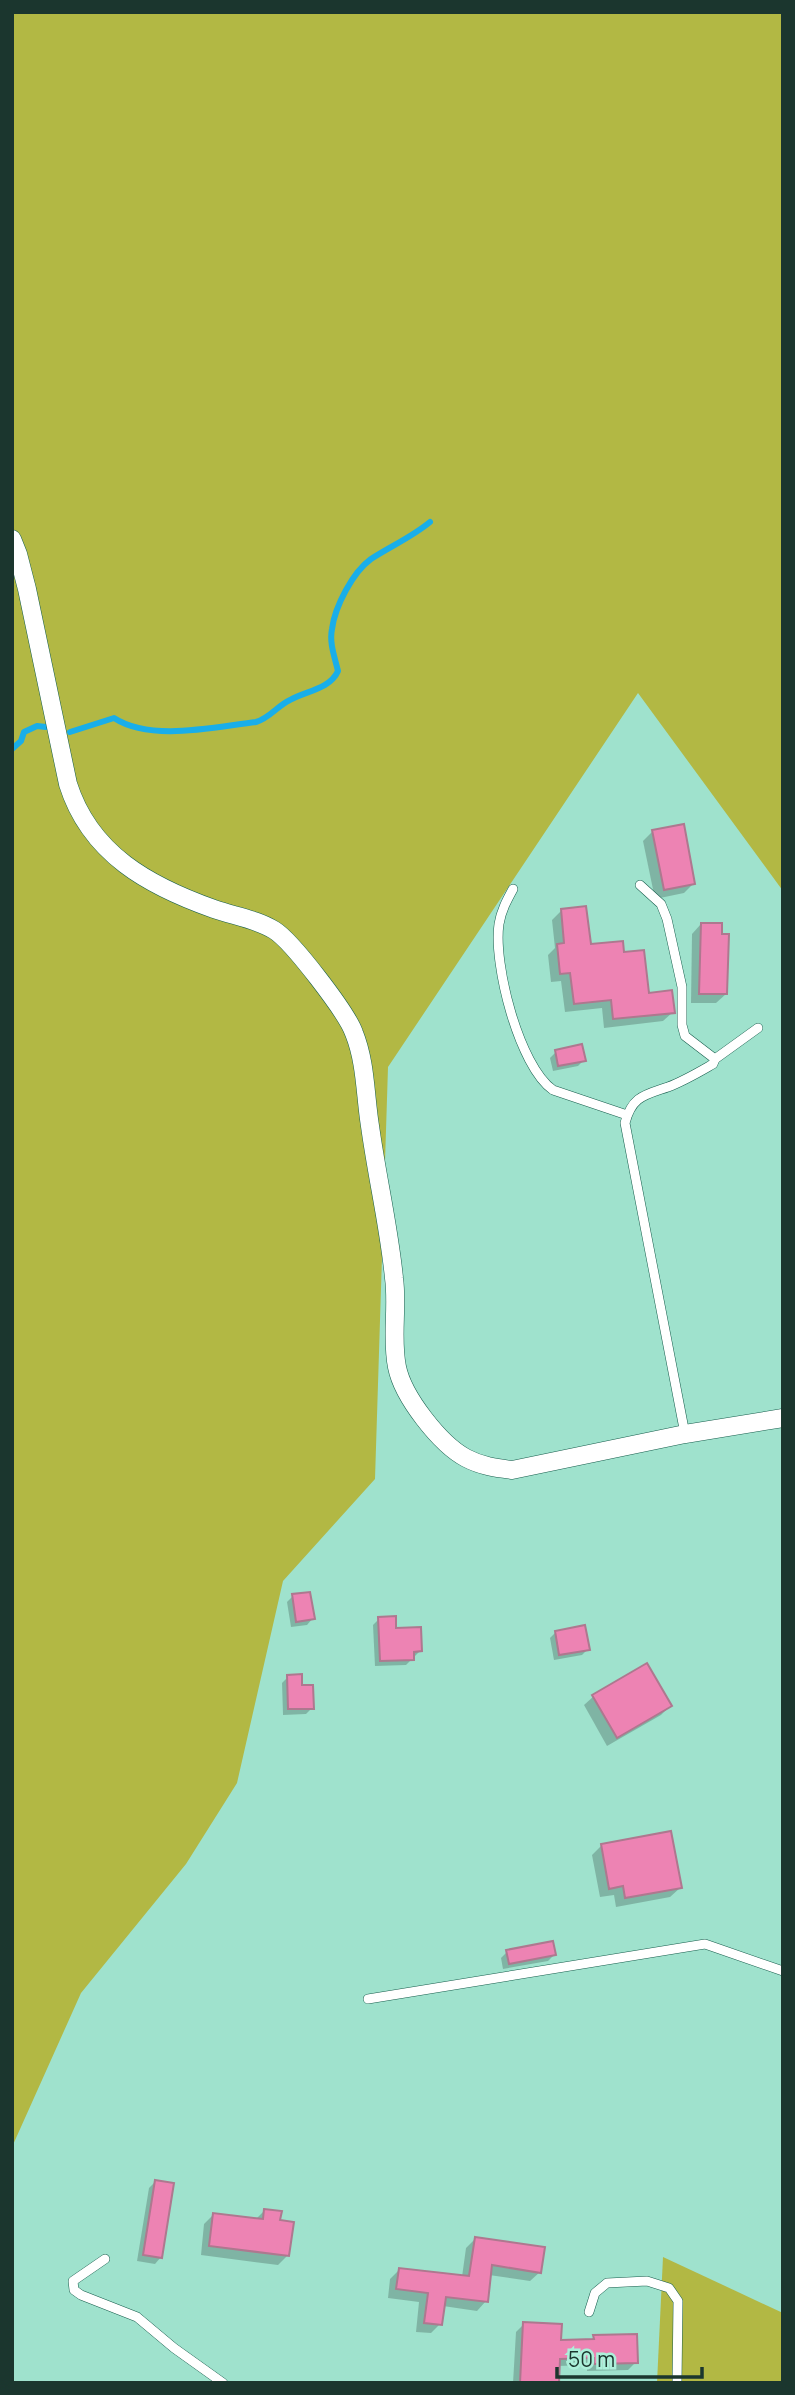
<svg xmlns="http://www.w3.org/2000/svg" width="795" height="2395" viewBox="0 0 795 2395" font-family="Manrope,sans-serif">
	<rect width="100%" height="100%" fill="#9fe2cd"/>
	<g fill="#b2b844">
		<path d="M12,12h771v879l-145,-198 -250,374 -13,412 -92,102 -46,202 -51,81 -105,129 -69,154z"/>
		<path d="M663,2257l120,56v70h-126z"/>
	</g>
	<g fill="#0003">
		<path d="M653,831l40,53 -9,9 -29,6 -12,-58z"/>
		<path d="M561,911l28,35 34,8 24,41 26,17 -10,9 -59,7 -2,-20 -37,4 -4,-31 -10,1 -3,-27 7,-7 -3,-28z"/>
		<path d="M701,924l25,70 -10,9h-25l1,-69z"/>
		<path d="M556,1052l28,8 -6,6 -25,5 -3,-13z"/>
		<path d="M293,1596l20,22 -6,7 -16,2 -4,-25z"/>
		<path d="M379,1619l41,32 -14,14 -31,1 -2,-41z"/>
		<path d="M556,1632l32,17 -6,6 -28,5 -4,-22z"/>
		<path d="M288,1677l12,10 12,21 -6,6 -23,1 -1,-32z"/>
		<path d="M594,1696l76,10 -9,9 -54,31 -23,-41z"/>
		<path d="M602,1845l78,43 -10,9 -54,10 -2,-12 -14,2 -8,-42z"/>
		<path d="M507,1952l47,3 -6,6 -45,8 -2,-11z"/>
		<path d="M155,2182l6,75 -6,7 -18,-3 12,-73z"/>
		<path d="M265,2210l13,12 10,33 -10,10 -77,-10 3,-31 10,-10 41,6z"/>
		<path d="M475,2239l65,33 -10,9 -41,-6 -3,26 -9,10 -34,-5 -3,18 -9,9 -15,-1 3,-30 -31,-4 2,-19 10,-10 62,8 4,-29z"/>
		<path d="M524,2324l36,18 30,-1 4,-4 42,25 -8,8 -41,1v-6l-29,1 -1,17h-44l3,-51z"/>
	</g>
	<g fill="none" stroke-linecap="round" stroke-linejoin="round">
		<g stroke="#19aee9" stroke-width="6">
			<path d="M70,732l44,-14c37,24 100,9 142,4 14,-4 21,-16 34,-22 16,-9 40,-11 48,-29 -3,-13 -9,-28 -6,-42 3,-23 21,-57 39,-70 20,-13 41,-22 59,-37"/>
			<path d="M12,749l9,-8 3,-9 13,-6 9,1"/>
		</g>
	</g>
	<g fill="#ed83b3" stroke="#ae788f" stroke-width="2">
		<path d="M684,824l11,60 -31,6 -12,-60z"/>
		<path d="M586,906l5,38 32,-3 1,11 20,-2 5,43 23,-3 3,23 -62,6 -2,-19 -37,4 -4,-31 -10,1 -3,-30 7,-1 -3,-34z"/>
		<path d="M701,923h21v11h7l-2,60h-28z"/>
		<path d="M582,1044l4,17 -28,5 -3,-16z"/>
		<path d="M310,1592l5,27 -19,3 -4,-28z"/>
		<path d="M396,1616v12l25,-1 1,24 -8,1v8l-34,1 -2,-44z"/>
		<path d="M585,1625l5,25 -31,5 -4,-24z"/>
		<path d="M647,1663l25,43 -55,32 -25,-43z"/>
		<path d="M302,1674v11h11l1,24h-26l-1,-34z"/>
		<path d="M671,1831l11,57 -57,10 -2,-12 -14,3 -8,-45z"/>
		<path d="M553,1941l3,14 -47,9 -3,-14z"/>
		<path d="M155,2180l19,3 -12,75 -19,-3z"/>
		<path d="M264,2209l18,2 -2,9 14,2 -5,34 -80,-10 4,-33 50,6z"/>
		<path d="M475,2237l70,10 -4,26 -49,-8 -4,37 -42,-5 -4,28 -18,-2 4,-30 -32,-4 3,-21 70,8z"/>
		<path d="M523,2322l39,2 -1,16 33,-1 -1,-4 44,-1 1,29 -44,1v-6l-34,1 -1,24h-39z"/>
	</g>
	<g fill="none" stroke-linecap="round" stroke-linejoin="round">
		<defs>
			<g id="service">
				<path d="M640,885l21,19 6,15 15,68v38l3,11 30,23 -2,5c-14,8 -29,17 -45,23 -23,8 -36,9 -43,36l60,311"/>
				<path d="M513,889c-6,11 -12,22 -14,35 -6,40 20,142 54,166l74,25"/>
				<path d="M715,1059l43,-31"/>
				<path d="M368,1999l337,-55 78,27"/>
				<path d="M105,2259l-32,22 1,9 7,5 56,22 37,31 49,35"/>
				<path d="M589,2312l6,-19 12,-10 40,-2 22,7 9,13 -1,82"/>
			</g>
			<path id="minor" d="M12,539l6,15 9,35 41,195c22,70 81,102 146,125 20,7 42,10 60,21 18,11 73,83 80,103 12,30 11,62 16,93 7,51 19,101 24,152 4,29 -3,60 3,89 6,30 43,77 69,91 15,8 30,10 46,12l173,-36 98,-16"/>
		</defs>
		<use href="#service" stroke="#175e4d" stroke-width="10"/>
		<use href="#minor" stroke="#175e4d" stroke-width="19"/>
		<use href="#service" stroke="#fff" stroke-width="9"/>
		<use href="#minor" stroke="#fff" stroke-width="18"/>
	</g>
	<rect width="795" height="2395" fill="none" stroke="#1b362e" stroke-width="28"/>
	<path d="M557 2367v10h145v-10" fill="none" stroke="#1b362e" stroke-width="3.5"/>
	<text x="568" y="2367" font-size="21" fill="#1b362e" stroke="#acf0da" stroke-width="5" paint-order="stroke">50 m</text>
</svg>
